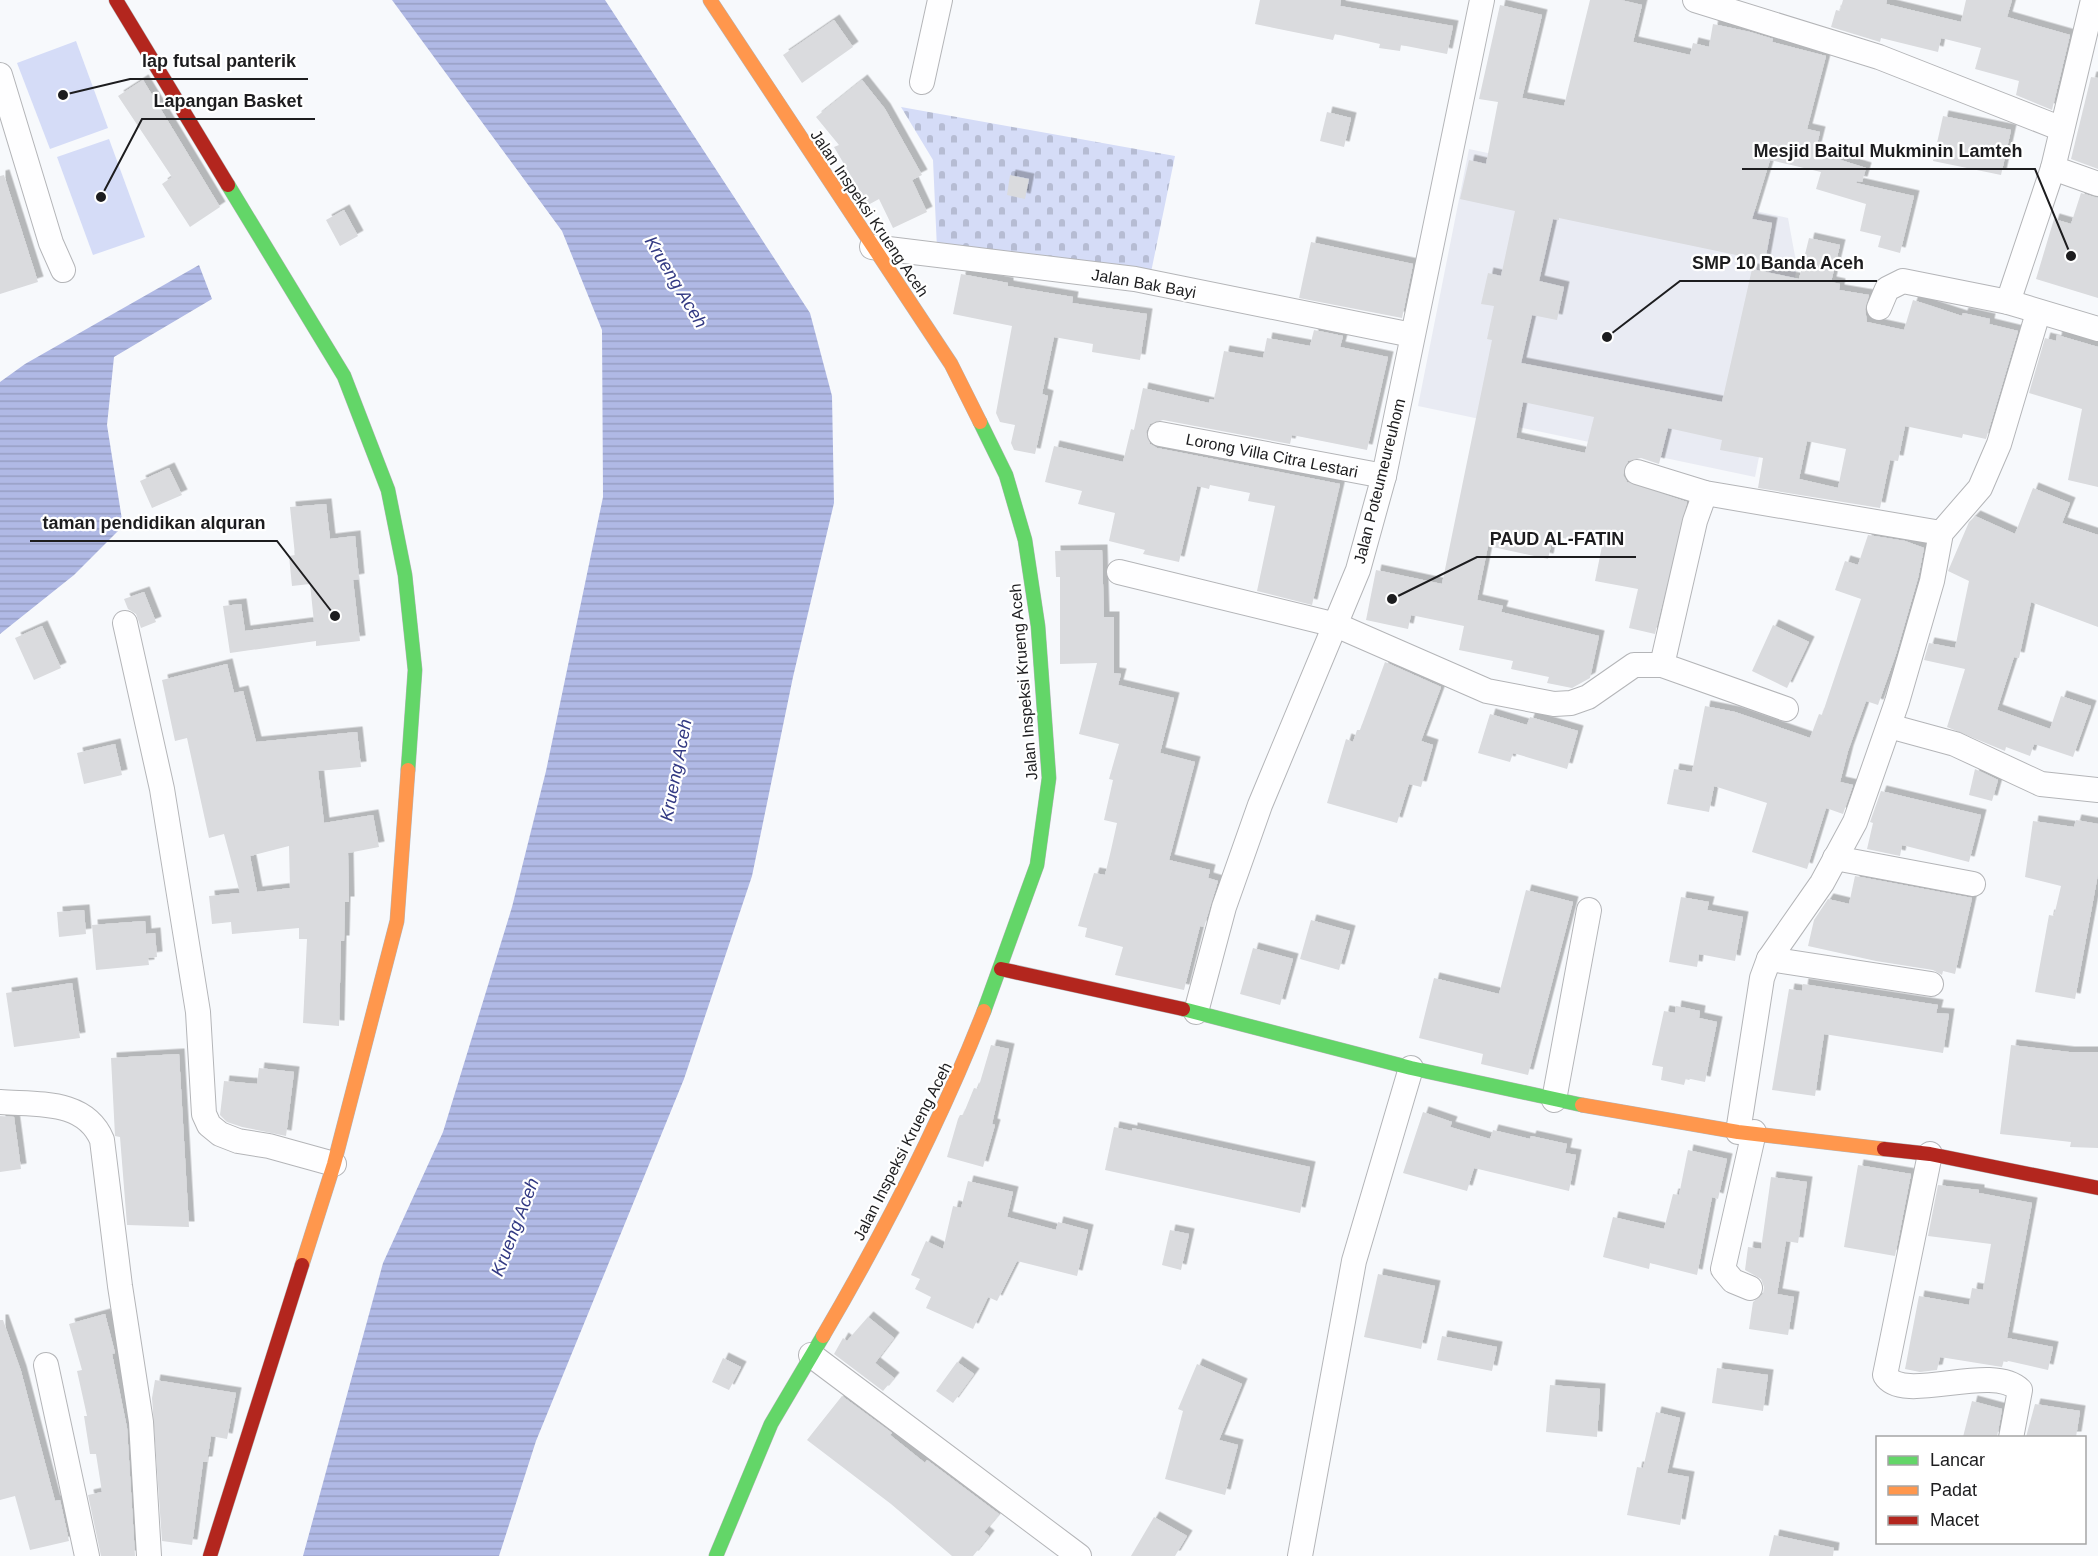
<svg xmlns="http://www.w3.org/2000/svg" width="2098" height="1556" viewBox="0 0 2098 1556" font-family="Arial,sans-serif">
	<defs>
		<pattern id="cemetery-stones" width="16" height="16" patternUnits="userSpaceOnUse" patternTransform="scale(1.5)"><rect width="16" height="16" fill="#d5dcf7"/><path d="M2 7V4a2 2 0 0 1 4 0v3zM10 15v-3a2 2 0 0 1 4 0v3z" fill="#b6bcd3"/></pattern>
		<pattern id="water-rules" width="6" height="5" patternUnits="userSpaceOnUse" patternTransform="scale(1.5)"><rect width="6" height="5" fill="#b0b9e5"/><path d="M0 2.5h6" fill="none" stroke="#979fc4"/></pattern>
		<filter id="shadow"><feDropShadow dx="5.5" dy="-5.5" stdDeviation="0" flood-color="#0004"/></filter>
	</defs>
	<rect width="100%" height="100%" fill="#f7f9fc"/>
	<path fill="#e9ebf3" d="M1469,149l319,69 9,49 -42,210 -337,-71z"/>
	<path fill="url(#cemetery-stones)" d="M901,107l274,49 -25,121 -213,-28 -4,-89z"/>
	<g fill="#d5dcf7">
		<path d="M76,41l32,87 -58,21 -33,-86z"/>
		<path d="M109,139l36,98 -52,18 -36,-98z"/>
	</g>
	<g fill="url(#water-rules)">
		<path d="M392,0h213l205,313 22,83 2,107 -41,174 -41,199 -68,203 -148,362 -37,115h-196l80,-293 60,-131 69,-225 34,-136 57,-274 -1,-167 -40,-99z"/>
		<path d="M199,265l13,34 -98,58 -7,68 16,101 -49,49 -74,59v-252l25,-18z"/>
	</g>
	<g fill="#dadbde" fill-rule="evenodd" filter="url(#shadow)">
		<path d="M1260,0h81l-1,6 113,20 -6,28 -46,-9 -1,6 -21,-3 1,-4 -45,-10 -2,6 -78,-16z"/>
		<path d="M1590,0h31l21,5 -9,37 57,13 3,-12 16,4 4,-23 37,8 23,7 -1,3 54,14 -19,73 13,3 -5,20 51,16 -4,14 -5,-1 -1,2 58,13 -14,57 -22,-6 3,-11 -21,-5 6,-27 -50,-15 5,-17 -51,-12 -18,59 20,4 -7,38 -206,-43v2l-6,-1 -14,62 25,6 -7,33 -25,-5 -11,48 201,39 30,-133 47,10 10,-41 31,7 -9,37 9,2 -1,6 30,5 -4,14 2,13 37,8 9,-30 49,16 1,-3 27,6 -1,5 29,7 -32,108 -23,-5 -1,4 -57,-12 -7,35 -8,-1 -10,48 -122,-20 5,-30 -43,-8 2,-10 -54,-12 -9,36 -18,-6 -13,3 -5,14 4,7 60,20 -32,132 -26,-6 9,-39 -43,-8 7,-35 -49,-10 -5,23 -60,-13 -11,54 26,6 -2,6 98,24 -9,42 -18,10 -25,-5 2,-6 -38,-8 2,-8 -54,-11 5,-24 -53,-11 -3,14 -42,-9 10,-50 66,14 50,-244 -5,-1 7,-33 -13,-2 7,-31 13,3 14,-65 -55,-12 9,-39 17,4 12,-62 -19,-3 21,-94 42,10 -20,83 42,8zM1523,402l71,15 -9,36 -69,-15zM1807,441l39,8 -8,39 -39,-9z"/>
		<path d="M1843,0h44l-1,4 75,18 5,-22h46l-5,17 63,18 -18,75 -36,-15 3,-14 -44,-12 6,-21 -40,-10 -3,14 -57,-14 -1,4 -49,-15 5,-17 4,1z"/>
		<path d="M834,20l19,27 -51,36 -19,-28z"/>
		<path d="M2091,77l7,1v91l-27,-10z"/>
		<path d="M143,80l77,127 -30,20 -28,-43 10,-7 -54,-81z"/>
		<path d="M862,80l23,29 37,66 -10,5 15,32 -34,16 -14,-29 -11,6 -34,-58 5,-2 -23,-28z"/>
		<path d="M1327,112l24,6 -7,29 -24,-6z"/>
		<path d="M1943,116l68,14 -10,45 -68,-14z"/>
		<path d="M4,175l34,107 -38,12v-118z"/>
		<path d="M1010,175l19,4 -4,20 -18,-4z"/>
		<path d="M2081,193l17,5v100l-62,-19 18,-60 17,5z"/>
		<path d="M344,210l14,26 -18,10 -14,-26z"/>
		<path d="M1311,242l102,22 -11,54 -103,-20z"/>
		<path d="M961,274l47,9v3l65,11 -1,6 75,11 -7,46 -48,-8 1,-8 -39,-7 -12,57 6,2 -13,58 -21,-4 -3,-7 4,-18 -15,-3 -4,-9 16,-87 -59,-12z"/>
		<path d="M1314,330l29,6 -3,11 48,10 -21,93 -75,-15 -2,9 -127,-24 -13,4 -4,8 4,12 7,4 183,36 -28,121 -55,-14 18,-85 -27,-5 2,-8 -40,-8 -1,4 -12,-3 -18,76 -36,-8 2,-4 -36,-9 6,-28 -37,-9 4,-13 -37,-9 9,-36 69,16 8,-33 3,1 9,-42 66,15 1,-4 4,1 10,-49 39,7 4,-20 43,8z"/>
		<path d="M2057,335l41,12v140l-30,-7 14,-71 -53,-16 16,-55 11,3z"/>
		<path d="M169,468l13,27 -30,13 -12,-27z"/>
		<path d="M2033,488l37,15 -8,20 36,12v92l-67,-25 -12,56 -5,-1 -17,53 53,19 11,-33 30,10 -18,51 -39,-13 -4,12 -24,-9 -1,4 -58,-24 18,-58 -41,-9 5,-17 26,5 14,-67 -21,-10 21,-49 6,-6 40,18z"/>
		<path d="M326,504l4,35 25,-3 4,43 -6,1 7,61 -44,5v-5l-86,12 -7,-47 18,-2 4,27 69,-9 -4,-38 -18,2 -3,-30 6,-1 -5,-48z"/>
		<path d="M1868,535l37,6 19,7 -6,30 -22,76 -18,51 -12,-4 -18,50 -8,31 13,3 -10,29 -17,-6 -19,61 -55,-17 15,-49 -53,-17 -5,26 -42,-8 7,-35 18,3 13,-66 30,6 75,26 9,-24 3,1 39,-116 -26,-9 10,-29 13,4z"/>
		<path d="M1102,550l2,67h10v56l7,1 -3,11 56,13 -14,55 35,9 -26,98 41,10 -2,8 10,3 -14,46 -4,-1 -16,64 -69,-15 8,-28 -38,-10 2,-9 -9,-2 16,-53 11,2 6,-25 6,-27 -13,-3 9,-40 -4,-1 10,-35 -40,-10 18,-71 -37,1v-87h-4l-1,-26z"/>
		<path d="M144,592l12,30 -15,6 -5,-14 -8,-5 -4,-10z"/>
		<path d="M1773,625l36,17 -22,46 -35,-17z"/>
		<path d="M42,626l19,42 -27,12 -19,-42z"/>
		<path d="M1385,662l56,25 -20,54 12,4 -12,42 -12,-3 -12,39 -70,-20 19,-64 7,3 4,-12h3z"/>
		<path d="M227,664l7,29 9,-2 13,51 101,-10 4,35 -43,4 6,52 49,-8 6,32 -31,6 1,49h-4l-1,39h-3l-2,85 -36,-3 4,-84h-8v-11l-67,6 -1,-12 -19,2 -3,-28 31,-3 -16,-59 -15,4 -22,-100 -12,3 -13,-61zM289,846l1,42 -33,4 -7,-36z"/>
		<path d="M1490,714l37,11 3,-8 48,14 -11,38 -54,-16 -3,9 -32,-9z"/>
		<path d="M115,744l7,31 -38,9 -7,-31z"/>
		<path d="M1975,769l23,11 -6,21 -23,-6z"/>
		<path d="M1881,791l100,24 -12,47 -67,-17 -2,11 -33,-7 6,-26 -3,-1z"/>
		<path d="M2076,820l22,4v50l-23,125 -40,-7 14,-77 5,1 7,-30 -36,-9 8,-56 41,6z"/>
		<path d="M1855,876l117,22 -17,76 -12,-3 -1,4 -9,-5 -57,-9 -68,-15 6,-26 14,-21 21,5z"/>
		<path d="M1526,890l47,12 -45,173 -47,-11 2,-10 -64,-16 15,-60 65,16z"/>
		<path d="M1681,897l28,5 -2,8 36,7 -8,44 -36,-7 -2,13 -28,-5z"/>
		<path d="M84,910l2,24 -27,3 -2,-25z"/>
		<path d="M1311,920l39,11 -11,39 -39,-11z"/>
		<path d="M145,921l1,13 9,-1 2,24 -9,1 1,7 -53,5 -4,-45z"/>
		<path d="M1253,948l40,11 -13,46 -40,-11z"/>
		<path d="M72,983l8,55 -66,9 -8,-54z"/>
		<path d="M1803,984l135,21 -2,8 13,1 -6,39 -119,-19 -9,62 -43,-6 17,-101 13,2z"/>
		<path d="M1676,1006l24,5 -1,7 18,4 -12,60 -19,-4 -2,7 -23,-5 2,-13 -11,-2 12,-54 11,2z"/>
		<path d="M991,1045l18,4 -17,75 3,1 -12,42 -36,-10 11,-38 2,-4h3l11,-27 4,1z"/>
		<path d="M2011,1045l58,7h29v96l-28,-1 1,-5 -71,-8z"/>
		<path d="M179,1054l10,173 -62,-2 -7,-88 -5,-1 -4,-78z"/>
		<path d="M259,1068l35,4 -8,64 -44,-9 -15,-5 -7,-7 4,-34 33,3z"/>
		<path d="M1423,1112l29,10 -2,5 40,12 3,-9 37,9 1,-3 36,8 -2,9 11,2 -7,36 -95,-23 -7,23 -64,-18z"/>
		<path d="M0,1116l14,1 7,52 -21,3z"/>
		<path d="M1114,1127l18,4v-3l178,39 -10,46 -195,-43z"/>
		<path d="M1688,1150l39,9 -9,40 -6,-2 -15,78 -47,-12 -1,6 -46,-12 10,-40 51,12 9,-35 6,1z"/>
		<path d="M1858,1165l53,9 -16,82 -51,-9z"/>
		<path d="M1771,1177l36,5 -9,61 -12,-2 -9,53 17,3 -6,38 -39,-6 4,-27 10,-8 1,-7 -3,-8 -16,-9 3,-23 13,2z"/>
		<path d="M968,1181l45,11 -6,25 49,13 2,-8 30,8 -11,46 -60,-15 -20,40 -9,-4 -15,32 -47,-21 5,-11 -16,-8 5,-10 -9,-4 15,-34 17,8 10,-43 8,2z"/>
		<path d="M1938,1185l41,5v3l53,10 -25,135 46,9 -5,23 -44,-10 -2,7 -62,-10 -3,13 -17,2 -15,-3 14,-73 50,9 3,-17 11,2 8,-46 -63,-8z"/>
		<path d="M1170,1230l19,4 -8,36 -19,-5z"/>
		<path d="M1378,1274l57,12 -14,63 -57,-12z"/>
		<path d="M105,1314l10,39 -3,1 15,74 8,128h-34l-13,-61 14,-3 -6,-38h-6l-6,-38h3l-10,-45 5,-1 -13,-46z"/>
		<path d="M868,1317l26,21 -19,25 19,15 -11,13 -49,-37 9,-16 4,3z"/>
		<path d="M0,1320h3l18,51 34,130 5,-1 9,41 -39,9 -15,-54 -15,4z"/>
		<path d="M1442,1336l55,11 -5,24 -55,-11z"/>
		<path d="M723,1358l18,9 -12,23 -17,-8z"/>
		<path d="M957,1362l17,12 -21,29 -17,-12z"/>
		<path d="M1197,1364l45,20 -23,56 19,5 -13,50 -60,-16 18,-68 -5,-2z"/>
		<path d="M1717,1368l51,7 -5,36 -51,-8z"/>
		<path d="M155,1380l81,13 -9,46 -16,-3 -4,26h-4l-11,83 -30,-4 -10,-143z"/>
		<path d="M1550,1385l50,4 -3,48 -51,-5z"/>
		<path d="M842,1396l50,37 -2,2 35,28 2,-3 72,54 -15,18 5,4 -16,20h-21l-61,-52 -84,-64z"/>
		<path d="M1972,1401l30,8 -5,28h-34z"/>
		<path d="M2035,1404l45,7 -4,26h-50z"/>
		<path d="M1656,1412l24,6 -13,55 22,4 -9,48 -53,-10 10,-48 6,1z"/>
		<path d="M1154,1517l33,19 -12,20h-44z"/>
		<path d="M1774,1535l60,13 -1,8h-64z"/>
	</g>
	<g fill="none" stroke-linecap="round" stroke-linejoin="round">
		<defs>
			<g id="street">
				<path d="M1695,0l184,57 183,72"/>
				<path d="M2093,0l-40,168 45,16"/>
				<path d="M0,75l51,168 12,27"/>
				<path d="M922,82l18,-82"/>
				<path d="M872,247l263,32 277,56"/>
				<path d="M2008,302l45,-134"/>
				<path d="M1879,308l8,-19 16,-8 105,21 90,27"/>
				<path d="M1160,434l224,42"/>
				<path d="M1637,472l68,21 236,40"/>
				<path d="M1119,572l217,53 151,66 67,13 17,-1 17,-6 46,-32h28l124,44"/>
				<path d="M125,623l37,166 36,223 6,102 5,11 11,9 18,7 31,5 65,18"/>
				<path d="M1662,665l33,-144 10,-28"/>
				<path d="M1889,726l66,18 86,40 57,6"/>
				<path d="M1835,858l138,26"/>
				<path d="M1769,959l162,25"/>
				<path d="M1196,1012l28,-105 36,-102 98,-235 26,-94 98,-476"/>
				<path d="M1554,1100l35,-190"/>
				<path d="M0,1102c37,3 85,-3 102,38l18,146 21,136 8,134"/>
				<path d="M1738,1132l24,-154 7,-19 53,-76 33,-61 42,-120 35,-121 9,-48 39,-45 19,-44 39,-131"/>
				<path d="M1930,1154l-45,221c18,30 106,-13 135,15l-9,48"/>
				<path d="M1750,1288l-17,-7 -10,-12 31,-137"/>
				<path d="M811,1355l268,201"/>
				<path d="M46,1365l41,191"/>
				<path d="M1300,1556l54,-295 57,-193"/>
			</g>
			<g id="fast">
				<path d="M228,185l116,191 44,114 17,85 10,95 -7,100"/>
				<path d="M980,422l26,53 19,65 13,86 11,152 -12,87 -53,146"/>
				<path d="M1183,1009l228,59 171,37"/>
				<path d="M716,1556l55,-132 52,-88"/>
			</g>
			<g id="slow">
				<path d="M710,0l241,364 29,58"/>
				<path d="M1582,1105l156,27 146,17"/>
				<path d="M302,1265l32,-101 63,-243 11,-151"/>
				<path d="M823,1336c61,-104 117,-213 161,-325"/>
			</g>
			<g id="jam">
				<path d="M116,0l112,185"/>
				<path d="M1001,969l182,40"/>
				<path d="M1884,1149l46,5 168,34"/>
				<path d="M210,1556l92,-291"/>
			</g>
		</defs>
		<use href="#street" stroke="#b4b5b8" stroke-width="26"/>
		<use href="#fast" stroke="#b4b5b8" stroke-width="15"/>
		<use href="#slow" stroke="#b4b5b8" stroke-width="15"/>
		<use href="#jam" stroke="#b4b5b8" stroke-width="15"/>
		<use href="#street" stroke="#fefeff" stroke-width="24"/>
		<use href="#fast" stroke="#63d668" stroke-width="14"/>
		<use href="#slow" stroke="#ff974d" stroke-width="14"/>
		<use href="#jam" stroke="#b3261e" stroke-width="14"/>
	</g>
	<g text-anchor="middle" stroke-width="4.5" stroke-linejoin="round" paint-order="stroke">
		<g font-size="16" fill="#1d1d1f" stroke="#fff">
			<text transform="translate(870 213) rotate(56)" y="6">Jalan Inspeksi Krueng Aceh</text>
			<text transform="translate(1144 283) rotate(10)" y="6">Jalan Bak Bayi</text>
			<text transform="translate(1272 455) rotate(11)" y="6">Lorong Villa Citra Lestari</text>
			<text transform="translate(1379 481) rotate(-76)" y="6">Jalan Poteumeureuhom</text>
			<text transform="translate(1023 682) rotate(-95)" y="6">Jalan Inspeksi Krueng Aceh</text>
			<text transform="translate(902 1151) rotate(-63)" y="6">Jalan Inspeksi Krueng Aceh</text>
		</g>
		<g font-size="18" font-style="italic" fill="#333a83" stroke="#fff">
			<text transform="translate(676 282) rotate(59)" y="6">Krueng Aceh</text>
			<text transform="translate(676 770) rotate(-79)" y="6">Krueng Aceh</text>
			<text transform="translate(515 1227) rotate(-69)" y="6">Krueng Aceh</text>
		</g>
	</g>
	<path fill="none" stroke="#1d1d1f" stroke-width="2" d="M63 95L130 79H308M101 197L142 119H315M2071 256L2035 169H1742M1607 337L1680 281H1877M335 616L277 541H30M1392 599L1477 557H1636"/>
	<g fill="#1d1d1f" stroke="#fff" stroke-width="2">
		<circle cx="63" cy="95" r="6"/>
		<circle cx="101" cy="197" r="6"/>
		<circle cx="2071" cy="256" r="6"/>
		<circle cx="1607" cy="337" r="6"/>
		<circle cx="335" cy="616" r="6"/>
		<circle cx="1392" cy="599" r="6"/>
	</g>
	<g font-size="18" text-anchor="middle" font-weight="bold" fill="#1d1d1f" stroke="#fff" stroke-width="4.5" stroke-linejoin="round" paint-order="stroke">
		<text x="219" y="67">lap futsal panterik</text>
		<text x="228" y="107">Lapangan Basket</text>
		<text x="1888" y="157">Mesjid Baitul Mukminin Lamteh</text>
		<text x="1778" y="269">SMP 10 Banda Aceh</text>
		<text x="154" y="529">taman pendidikan alquran</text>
		<text x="1557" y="545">PAUD AL-FATIN</text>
	</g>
	<rect x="1876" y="1436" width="210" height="108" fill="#ffffff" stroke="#a5a5a5" stroke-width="1.5"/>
	<rect x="1888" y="1456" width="30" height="9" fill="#63d668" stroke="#a5a5a5" stroke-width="1.5"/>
	<text x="1930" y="1466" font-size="18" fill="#1d1d1f">Lancar</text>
	<rect x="1888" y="1486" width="30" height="9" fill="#ff974d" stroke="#a5a5a5" stroke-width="1.5"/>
	<text x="1930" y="1496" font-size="18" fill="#1d1d1f">Padat</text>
	<rect x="1888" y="1516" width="30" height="9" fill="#b3261e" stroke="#a5a5a5" stroke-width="1.5"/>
	<text x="1930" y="1526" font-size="18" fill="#1d1d1f">Macet</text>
</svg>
